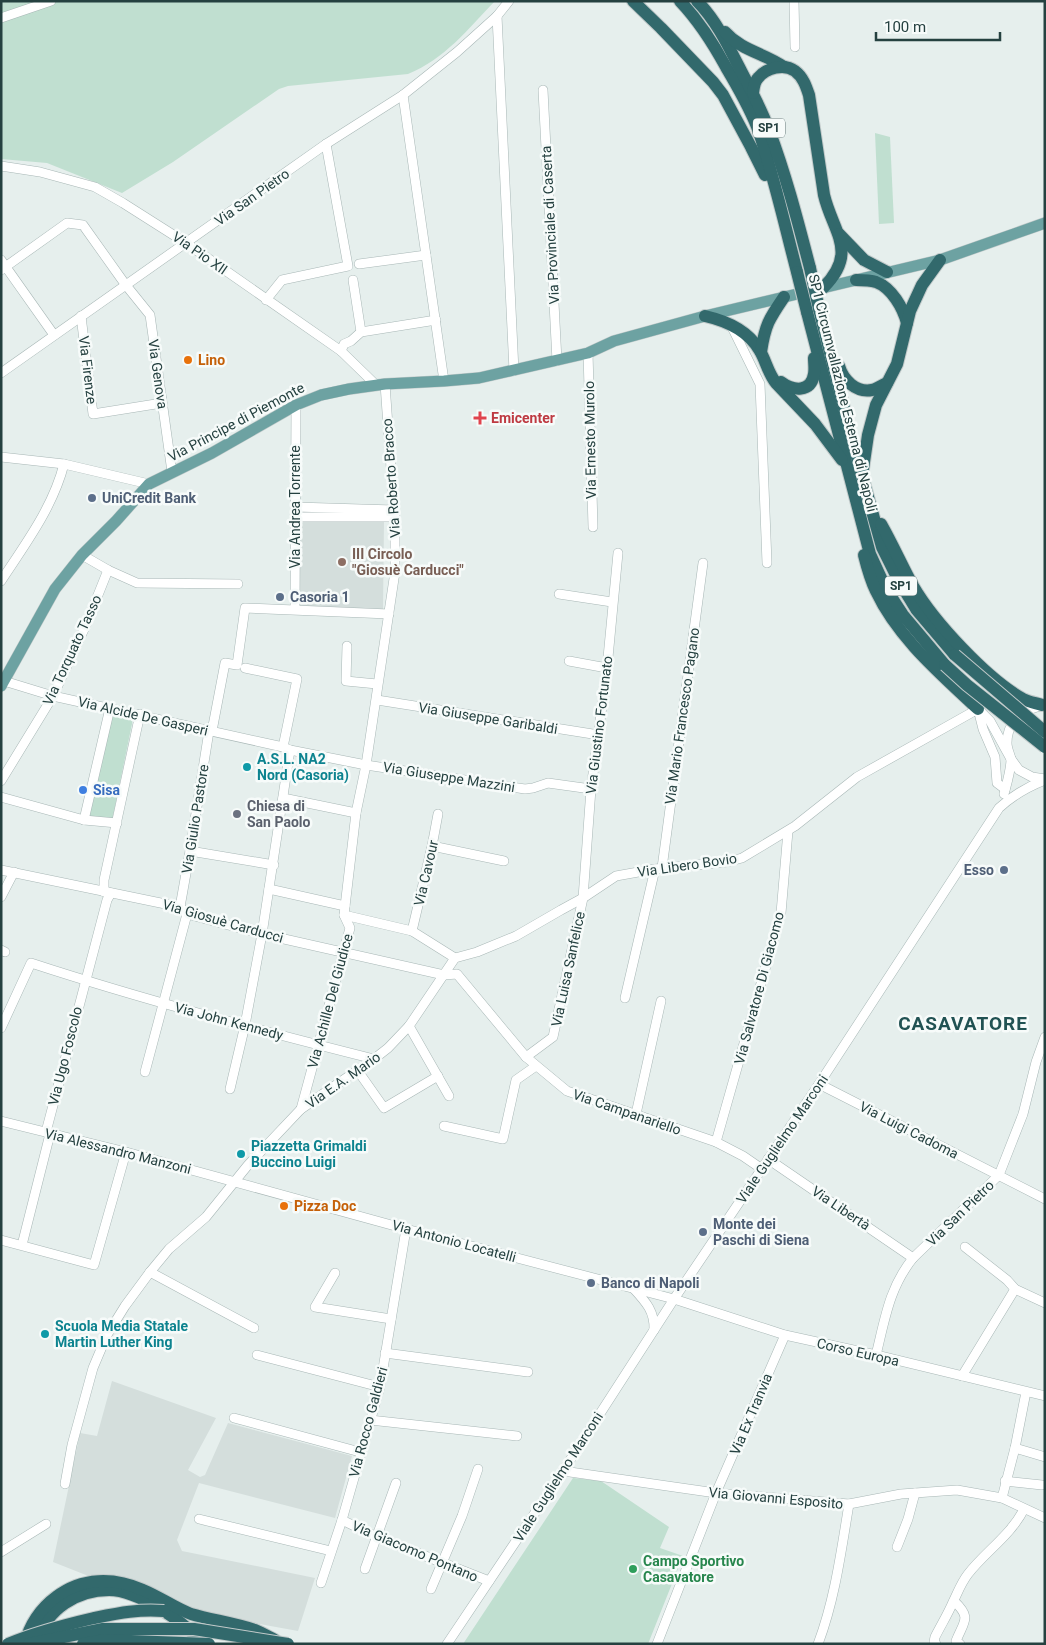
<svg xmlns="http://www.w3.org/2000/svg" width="1046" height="1645" viewBox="0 0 1046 1645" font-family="Roboto,sans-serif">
	<rect width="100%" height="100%" fill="#e6efed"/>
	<g fill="#d4dedc">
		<path d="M301,519l83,2 -1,88 -84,-2z"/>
		<path d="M112,1381l104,37 -28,52 12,7 5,-2 23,-52 124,33 -17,62 -136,-35 -22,57 5,11 133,27 -17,53 -77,-14 -130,-40 -38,-15 27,-129 17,3z"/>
	</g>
	<g fill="#c0dfd0">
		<path d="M1,1h494c-27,28 -50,58 -87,73l-120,12 -9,3 -106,73 -51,31 -75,-30 -46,-4z"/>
		<path d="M875,133l15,4 4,86 -15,1z"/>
		<path d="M113,715l20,4 -21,102 -23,-5z"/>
		<path d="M573,1478l28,3 68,46 -9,21 23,8 -35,88h-185z"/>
	</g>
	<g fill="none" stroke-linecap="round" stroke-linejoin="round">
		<defs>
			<g id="minor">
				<path d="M794,1l1,46"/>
				<path d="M497,16l17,355"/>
				<path d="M1,18l50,-17"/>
				<path d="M543,90l14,271"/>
				<path d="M403,95l41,286"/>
				<path d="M1,166l39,6 55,15 28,16 63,40 155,108 35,34"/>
				<path d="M1,260l53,75"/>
				<path d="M359,264l67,-9"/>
				<path d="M1,270l66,-47 16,2 42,59 25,31 22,157"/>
				<path d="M353,280l8,52"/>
				<path d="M266,300l16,-20 66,-14 -22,-122"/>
				<path d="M81,316l12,98 69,-11"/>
				<path d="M731,325l29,59 7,179"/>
				<path d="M341,351l3,-7 7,-3 10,-9 75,-12"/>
				<path d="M588,353l5,174"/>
				<path d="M1,373l325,-229 77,-49 54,-43 40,-36 12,-15"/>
				<path d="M1,457l63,7 85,20"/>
				<path d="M296,507l98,3"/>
				<path d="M295,517h100"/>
				<path d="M82,555l26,15 29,13 101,1"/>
				<path d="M1,581c25,-38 52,-74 63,-117"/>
				<path d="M559,594l53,8"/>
				<path d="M295,609l1,-204"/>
				<path d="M347,646l-1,35 31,3"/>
				<path d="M569,661l38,7"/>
				<path d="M245,668l52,11 -14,68"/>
				<path d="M4,681l49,15 230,51 7,3 76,15 159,24 8,-1 15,-5 43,6"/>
				<path d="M377,700l222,35"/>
				<path d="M978,709l12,12 21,38 8,11 13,7 13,2"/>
				<path d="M212,731l13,-68 12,2 8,-57 144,6"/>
				<path d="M1,781l52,-85 33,-71 22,-55"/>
				<path d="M1004,794c3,-11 7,-24 7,-35 -1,-5 -4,-10 -4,-16 0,-21 15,-32 33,-37"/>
				<path d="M1,797l83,23 33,3"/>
				<path d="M283,798l73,15"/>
				<path d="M84,820l26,-112"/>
				<path d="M432,846l72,15"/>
				<path d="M190,851l84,14"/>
				<path d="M662,868l41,-305"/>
				<path d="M1,870l179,37 7,7 75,20 182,41 13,-1 69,83 41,34 149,51 27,14 19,13"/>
				<path d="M269,889l76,17"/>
				<path d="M104,892v-12l36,-166"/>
				<path d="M1,897l13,-25"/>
				<path d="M180,907l10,-56 19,-120"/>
				<path d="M344,915l68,16 43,27"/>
				<path d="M412,931l20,-85 6,-32"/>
				<path d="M1,950l4,2"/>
				<path d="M625,998l30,-129"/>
				<path d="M409,1026l40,70"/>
				<path d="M1,1028l30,-65c113,37 228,67 343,96"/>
				<path d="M526,1057l27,-20 30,-139 8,-109 16,-121 11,-115"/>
				<path d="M358,1071l26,37 54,-32"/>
				<path d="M145,1072l42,-158"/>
				<path d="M819,1084l226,115"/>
				<path d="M230,1089l15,-64 17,-91 28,-184"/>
				<path d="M301,1109l49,-181 -6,-13 12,-102 10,-48 29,-193v-55l-1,-7 -9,-126"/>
				<path d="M636,1114l25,-113"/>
				<path d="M1,1121l125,31 280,77 268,70 111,36 91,20 169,41"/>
				<path d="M444,1126l59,13 13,-59 20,-14"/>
				<path d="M46,1132l61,-232 4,-7"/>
				<path d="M716,1142l65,-229 7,-82"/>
				<path d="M768,1159l145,99"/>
				<path d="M1,1240l93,25 32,-113"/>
				<path d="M22,1245l28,-111"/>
				<path d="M965,1247l42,33 8,9 30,14"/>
				<path d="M150,1272l104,56"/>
				<path d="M335,1273l-20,34 76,12"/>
				<path d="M634,1289c12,13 21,23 20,41"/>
				<path d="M385,1353l143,19"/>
				<path d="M257,1355l123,32"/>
				<path d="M876,1355c9,-36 13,-67 37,-97l86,-83 24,-61 13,-52 9,-25"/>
				<path d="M962,1376l53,-87"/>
				<path d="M234,1418l126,34"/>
				<path d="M370,1420l147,16"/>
				<path d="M1015,1448l30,9"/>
				<path d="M563,1471l153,22 133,11 52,-10 56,-4 45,8 43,20"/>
				<path d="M1005,1481l37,4"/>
				<path d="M65,1484l7,-39 21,-77 14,-33 18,-29 25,-34 19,-23 37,-32 42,-52 53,-56 73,-50 14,-11 21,-22 46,-68 22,-6 39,-16 45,-26 22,-12 33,-22 39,-7 72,-7 15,-4 53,-32 62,-49 121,-68 5,20 12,28 2,26 8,6"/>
				<path d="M1002,1498l13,-50 11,-56"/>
				<path d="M199,1519l132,32"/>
				<path d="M342,1520l35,17 112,44"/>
				<path d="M897,1547l11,-28 7,-26"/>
				<path d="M1,1552l45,-28"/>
				<path d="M365,1569l31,-86"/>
				<path d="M321,1583l21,-63 38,-133 26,-158"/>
				<path d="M431,1589l31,-73 16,-47"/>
				<path d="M954,1601c18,17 10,20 2,40l4,3"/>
				<path d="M447,1644l116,-173 111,-172 145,-215 180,-276c14,-13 28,-21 46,-28"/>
				<path d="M657,1644l59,-151 69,-158"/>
				<path d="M818,1644c17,-45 23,-92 31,-140"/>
				<path d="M936,1644l-2,-2 1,-5c6,-12 13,-23 18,-35 5,-10 8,-19 15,-28 17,-22 43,-39 56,-65"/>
			</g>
			<path id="major" d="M1,686l54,-97 27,-34 34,-34 33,-37 63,-31 84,-48 25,-10 28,-6 36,-5 59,-3 35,-3 109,-25 26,-12 91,-25 235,-56 105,-37"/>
			<g id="highway">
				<path d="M633,1l28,27 52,54 10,13 28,52 14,28"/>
				<path d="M680,1c19,20 33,42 46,66 12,21 25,42 33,65 15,45 26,94 38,140"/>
				<path d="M697,1c18,18 30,42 41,64 11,21 23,43 31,65 17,45 29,92 41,138"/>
				<path d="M725,32c17,19 39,21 59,35"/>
				<path d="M753,93c1,-6 1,-11 5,-15 8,-10 26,-15 37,-7 8,6 11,15 14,24l15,100c9,38 35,57 -1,93"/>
				<path d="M839,234l25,26 23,12"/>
				<path d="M856,280c7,0 14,0 20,2 16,6 27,26 31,41"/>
				<path d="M819,309l32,127 31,111 17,34 17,28 39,46"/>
				<path d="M807,312l63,242 16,35 17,26 42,50"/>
				<path d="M705,316c22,5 43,14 55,35 6,10 8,22 16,32l39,41 27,36"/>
				<path d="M761,352c4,-27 8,-33 23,-55"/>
				<path d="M839,366c4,14 17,27 33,24 5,-1 10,-5 15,-7"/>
				<path d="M781,382c12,9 30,11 33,-8 1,-5 0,-11 0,-16"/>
				<path d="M863,469l5,-34 8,-30 21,-41 13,-53 12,-26 18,-25"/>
				<path d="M881,524c12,21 21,42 32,62 21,36 74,93 110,113 6,3 13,4 19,6"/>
				<path d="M864,555c3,12 6,24 12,36 22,47 65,83 102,118"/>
				<path d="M38,1640c9,-31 39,-50 71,-50 27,0 77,31 92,54"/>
				<path d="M25,1644c4,-19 16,-36 31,-47 26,-20 58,-20 87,-7 17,7 32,18 48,24 21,6 43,9 64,16 7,3 14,7 20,10"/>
			</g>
		</defs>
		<use href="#minor" stroke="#a8b7b6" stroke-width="10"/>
		<use href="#major" stroke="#c2caca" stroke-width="12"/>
		<use href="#highway" stroke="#c2caca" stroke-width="14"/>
		<use href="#minor" stroke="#fff" stroke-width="9"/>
		<use href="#major" stroke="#6da2a2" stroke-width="11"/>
		<use href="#highway" stroke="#32696c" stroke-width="12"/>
		<defs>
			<g id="highway-bridge">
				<path d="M810,268l9,41"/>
				<path d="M797,272l10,40"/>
				<path d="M955,655l90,77"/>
				<path d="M945,665l22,20 78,62"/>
				<path d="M8,1644c28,-12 56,-19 86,-26 25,-5 44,-9 70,-7"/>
				<path d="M29,1644l74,-15h91l94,15"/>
				<path d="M83,1644l22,-4 104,4"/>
			</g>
		</defs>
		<use href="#highway-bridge" stroke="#c2caca" stroke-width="14" stroke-linecap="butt"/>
		<use href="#highway-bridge" stroke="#32696c" stroke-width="12"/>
	</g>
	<g fill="#e8710a" stroke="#f7fbfa" stroke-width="2">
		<circle cx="188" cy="360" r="5"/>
		<circle cx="284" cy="1206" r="5"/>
	</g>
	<path fill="#e0444e" stroke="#f7fbfa" stroke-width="2" d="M477.5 410.5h5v5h5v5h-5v5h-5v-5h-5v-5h5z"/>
	<g fill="#5c6f8a" stroke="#f7fbfa" stroke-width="2">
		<circle cx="92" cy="498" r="5"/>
		<circle cx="280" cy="597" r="5"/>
		<circle cx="1004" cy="870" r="5"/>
		<circle cx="703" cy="1232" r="5"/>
		<circle cx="591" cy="1283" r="5"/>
	</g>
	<circle fill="#8d6e63" stroke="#f7fbfa" stroke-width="2" cx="342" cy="562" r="5"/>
	<g fill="#0f9aa8" stroke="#f7fbfa" stroke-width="2">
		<circle cx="247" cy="767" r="5"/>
		<circle cx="241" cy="1154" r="5"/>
		<circle cx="45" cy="1334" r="5"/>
	</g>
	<circle fill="#3f7fe0" stroke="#f7fbfa" stroke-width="2" cx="83" cy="790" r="5"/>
	<circle fill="#6b7280" stroke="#f7fbfa" stroke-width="2" cx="237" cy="814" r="5"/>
	<circle fill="#2e9e5b" stroke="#f7fbfa" stroke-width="2" cx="633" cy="1569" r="5"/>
	<g text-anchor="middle" stroke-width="5" stroke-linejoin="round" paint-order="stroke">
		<g fill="#f7fbfa" stroke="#647978" stroke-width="1">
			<rect x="753" y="118.5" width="32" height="19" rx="4"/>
			<rect x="885" y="576.5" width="32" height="19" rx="4"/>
		</g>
		<g font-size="12" font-weight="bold" fill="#254140">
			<text x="769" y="132">SP1</text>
			<text x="901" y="590">SP1</text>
		</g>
		<g font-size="14" fill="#254140" stroke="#f7fbfa">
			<text transform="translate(252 197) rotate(-35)" y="5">Via San Pietro</text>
			<text transform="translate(550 225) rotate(-93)" y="5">Via Provinciale di Caserta</text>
			<text transform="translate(200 253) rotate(35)" y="5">Via Pio XII</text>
			<text transform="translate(88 370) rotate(83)" y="5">Via Firenze</text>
			<text transform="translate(158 374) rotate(82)" y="5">Via Genova</text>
			<text transform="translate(843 393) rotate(76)" y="5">SP1 Circumvallazione Esterna di Napoli</text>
			<text transform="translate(236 422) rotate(-28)" y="5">Via Principe di Piemonte</text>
			<text transform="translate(590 440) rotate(-91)" y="5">Via Ernesto Murolo</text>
			<text transform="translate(391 478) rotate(-94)" y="5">Via Roberto Bracco</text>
			<text transform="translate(295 507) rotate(-90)" y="5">Via Andrea Torrente</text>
			<text transform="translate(72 650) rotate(-65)" y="5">Via Torquato Tasso</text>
			<text transform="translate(143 716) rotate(13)" y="5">Via Alcide De Gasperi</text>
			<text transform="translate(682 716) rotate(-82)" y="5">Via Mario Francesco Pagano</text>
			<text transform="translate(488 718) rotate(9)" y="5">Via Giuseppe Garibaldi</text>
			<text transform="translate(599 725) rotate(-83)" y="5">Via Giustino Fortunato</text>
			<text transform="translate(449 777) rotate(9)" y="5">Via Giuseppe Mazzini</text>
			<text transform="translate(195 819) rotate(-81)" y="5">Via Giulio Pastore</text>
			<text transform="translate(687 865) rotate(-8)" y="5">Via Libero Bovio</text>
			<text transform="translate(426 873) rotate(-77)" y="5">Via Cavour</text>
			<text transform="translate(223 921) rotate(16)" y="5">Via Giosuè Carducci</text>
			<text transform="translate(568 969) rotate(-78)" y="5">Via Luisa Sanfelice</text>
			<text transform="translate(759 988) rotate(-75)" y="5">Via Salvatore Di Giacomo</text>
			<text transform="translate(330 1001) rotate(-75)" y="5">Via Achille Del Giudice</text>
			<text transform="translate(229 1021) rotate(15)" y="5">Via John Kennedy</text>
			<text transform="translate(65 1056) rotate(-76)" y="5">Via Ugo Foscolo</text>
			<text transform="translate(343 1080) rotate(-35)" y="5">Via E.A. Mario</text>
			<text transform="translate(627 1112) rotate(19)" y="5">Via Campanariello</text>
			<text transform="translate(909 1130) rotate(27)" y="5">Via Luigi Cadoma</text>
			<text transform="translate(782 1139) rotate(-56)" y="5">Viale Guglielmo Marconi</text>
			<text transform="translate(118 1151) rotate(14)" y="5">Via Alessandro Manzoni</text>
			<text transform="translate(841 1208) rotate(34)" y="5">Via Libertà</text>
			<text transform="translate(960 1213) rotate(-44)" y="5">Via San Pietro</text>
			<text transform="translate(454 1241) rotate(15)" y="5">Via Antonio Locatelli</text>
			<text transform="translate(858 1352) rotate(13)" y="5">Corso Europa</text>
			<text transform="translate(751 1414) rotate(-67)" y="5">Via Ex Tranvia</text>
			<text transform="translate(368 1422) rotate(-75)" y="5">Via Rocco Galdieri</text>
			<text transform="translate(558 1477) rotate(-57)" y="5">Viale Guglielmo Marconi</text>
			<text transform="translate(776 1498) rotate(5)" y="5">Via Giovanni Esposito</text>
			<text transform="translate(415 1551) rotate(23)" y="5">Via Giacomo Pontano</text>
		</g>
		<g font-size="14" font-weight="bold" fill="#c56008" stroke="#f7fbfa" text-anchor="start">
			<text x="198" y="365">Lino</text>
			<text x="294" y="1211">Pizza Doc</text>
		</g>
		<g font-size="14" font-weight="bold" fill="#be3a42" stroke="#f7fbfa" text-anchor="start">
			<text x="491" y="423">Emicenter</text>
		</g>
		<g font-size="14" font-weight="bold" fill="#4e5e75" stroke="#f7fbfa" text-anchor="start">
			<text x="102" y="503">UniCredit Bank</text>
			<text x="290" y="602">Casoria 1</text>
			<text x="994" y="875" text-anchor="end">Esso</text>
			<text x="713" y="1229">Monte dei<tspan x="713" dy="16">Paschi di Siena</tspan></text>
			<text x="601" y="1288">Banco di Napoli</text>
		</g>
		<g font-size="14" font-weight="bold" fill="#785e54" stroke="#f7fbfa" text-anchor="start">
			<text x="352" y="559">III Circolo<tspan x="352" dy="16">"Giosuè Carducci"</tspan></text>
		</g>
		<g font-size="14" font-weight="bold" fill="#0d838f" stroke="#f7fbfa" text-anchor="start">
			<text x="257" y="764">A.S.L. NA2<tspan x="257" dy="16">Nord (Casoria)</tspan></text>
			<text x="251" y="1151">Piazzetta Grimaldi<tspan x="251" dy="16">Buccino Luigi</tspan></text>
			<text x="55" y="1331">Scuola Media Statale<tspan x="55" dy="16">Martin Luther King</tspan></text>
		</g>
		<g font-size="14" font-weight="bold" fill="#366cbe" stroke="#f7fbfa" text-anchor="start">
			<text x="93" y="795">Sisa</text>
		</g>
		<g font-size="14" font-weight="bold" fill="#5b616d" stroke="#f7fbfa" text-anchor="start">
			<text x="247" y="811">Chiesa di<tspan x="247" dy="16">San Paolo</tspan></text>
		</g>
		<g font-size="14" font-weight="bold" fill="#27864d" stroke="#f7fbfa" text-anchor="start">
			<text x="643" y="1566">Campo Sportivo<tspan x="643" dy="16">Casavatore</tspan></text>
		</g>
		<g font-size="19" font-weight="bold" letter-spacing="1" fill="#215253" stroke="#f7fbfa">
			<text x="963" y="1030">CASAVATORE</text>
		</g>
	</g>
	<rect width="1046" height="1645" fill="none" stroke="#254140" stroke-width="5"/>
	<path d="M876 32v8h124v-8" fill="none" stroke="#254140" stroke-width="2.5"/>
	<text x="884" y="32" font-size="15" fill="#254140" stroke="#f7fbfa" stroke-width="4" paint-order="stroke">100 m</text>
</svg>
